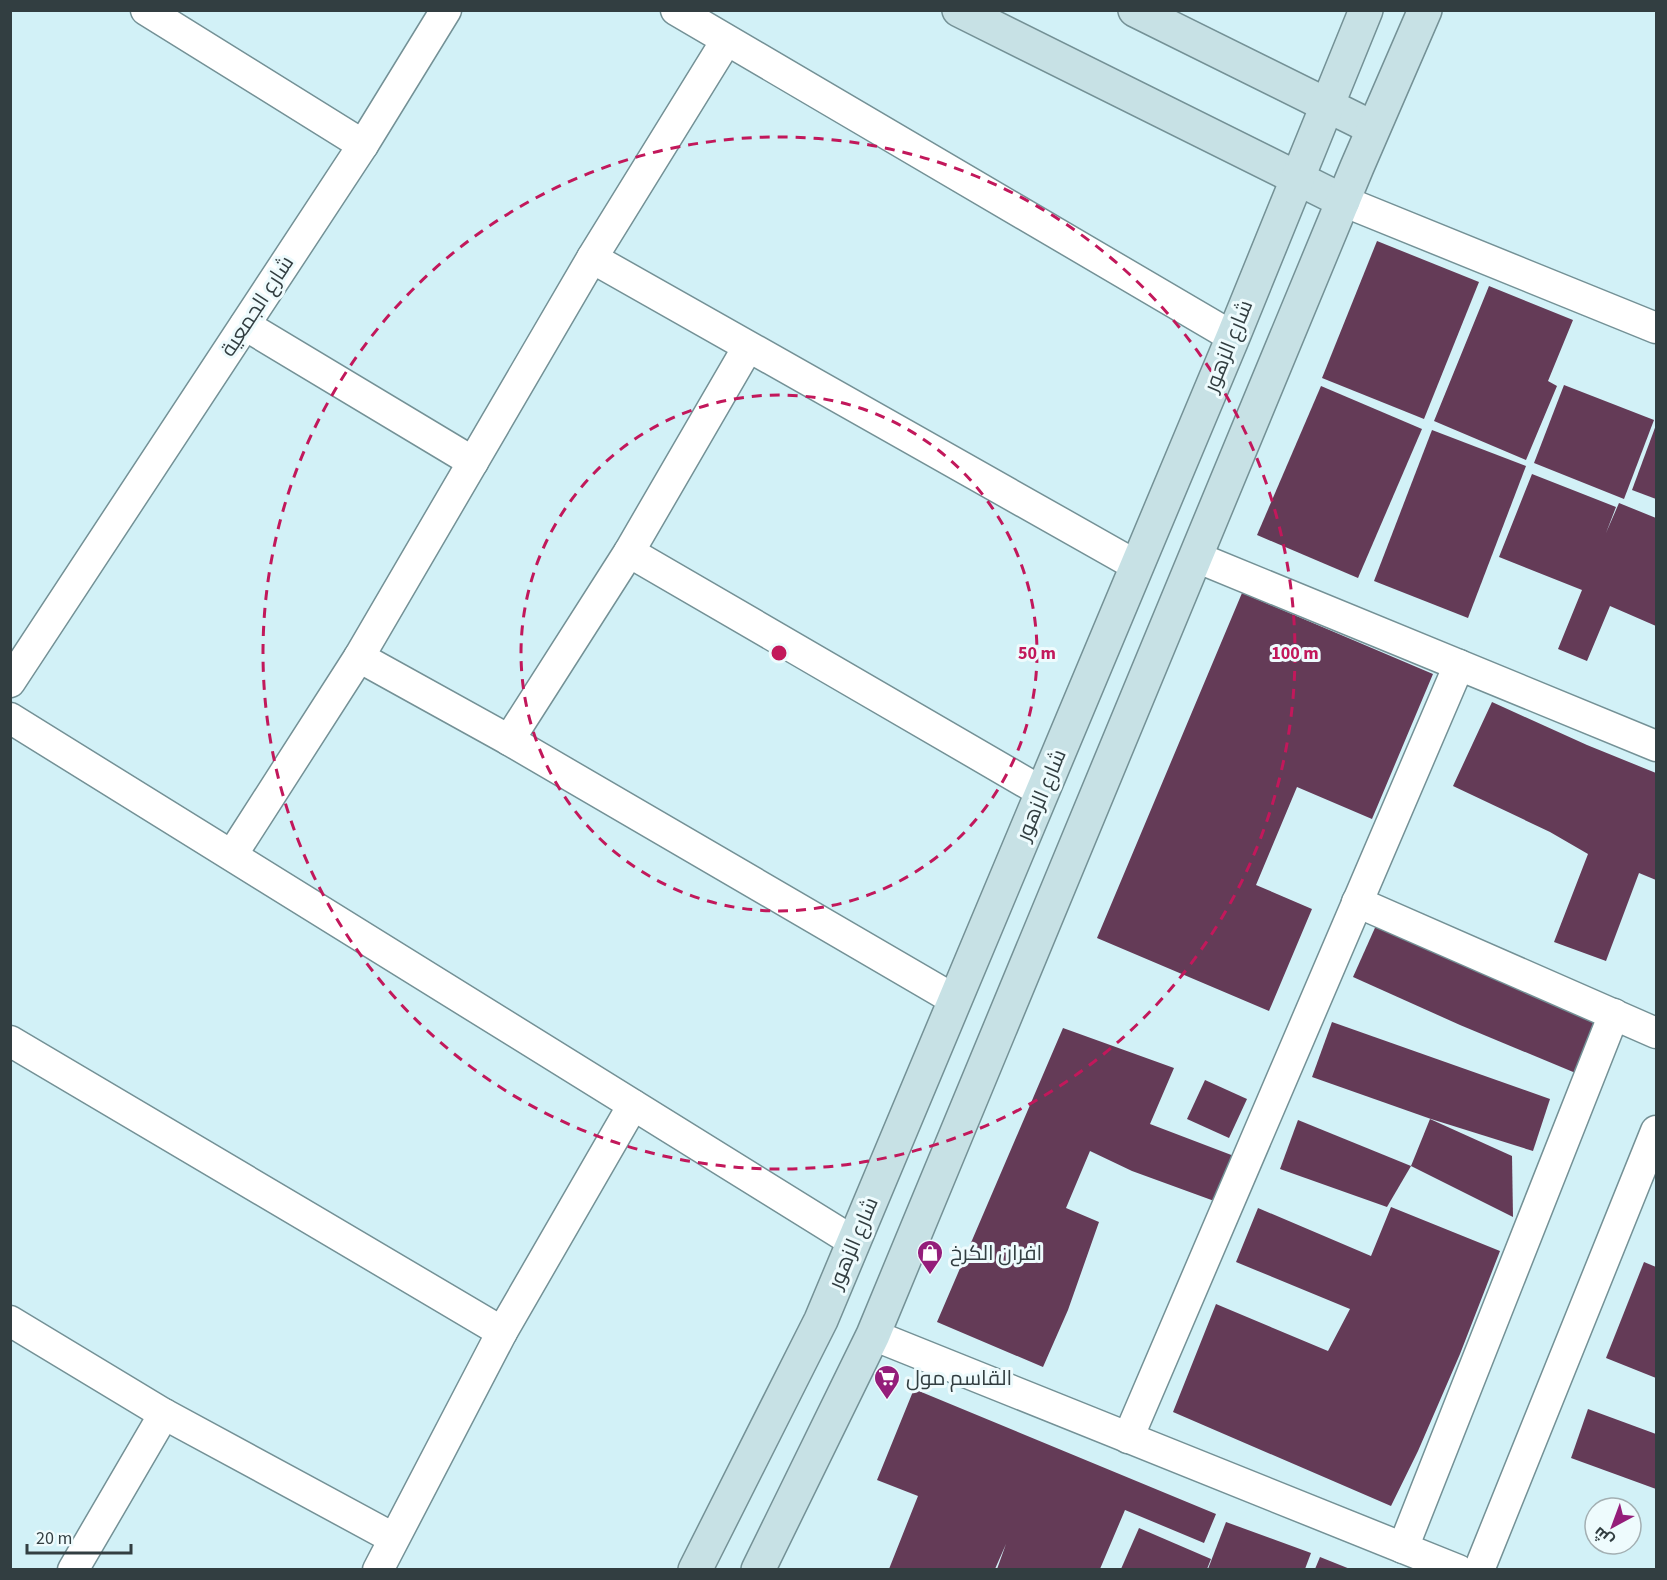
<svg xmlns="http://www.w3.org/2000/svg" width="1667" height="1580" viewBox="0 0 1667 1580" font-family="'Source Sans 3',Cairo,sans-serif">
	<rect width="100%" height="100%" fill="#d2f1f7"/>
	<g fill="#643b57">
		<path d="M1377,241l102,41 -55,137 -102,-41z"/>
		<path d="M1489,286l84,34 -25,61 9,5 -31,74 -92,-39z"/>
		<path d="M1564,385l90,35 -30,79 -90,-36z"/>
		<path d="M1321,386l101,43 -64,149 -101,-43z"/>
		<path d="M1656,425v74l-24,-9z"/>
		<path d="M1432,430l94,36 -58,152 -94,-37z"/>
		<path d="M1532,474l84,33 -10,26 13,-30 37,15v108l-46,-20 -23,55 -29,-12 24,-59 -83,-33z"/>
		<path d="M1242,593l191,81 -61,145 -75,-32 -41,98 56,24 -43,102 -172,-73z"/>
		<path d="M1492,702l95,43 69,28v107l-17,-7 -33,88 -52,-19 34,-88 -38,-22 -97,-46z"/>
		<path d="M1378,921l223,98 -23,55 -118,-49 -107,-48z"/>
		<path d="M1332,1022l218,77 -17,52 -102,-32 -119,-42z"/>
		<path d="M1063,1028l111,40 -24,56 84,32 -17,46 -85,-31 -42,-20 -24,57 33,14 -31,88 -25,57 -106,-45z"/>
		<path d="M1205,1080l42,19 -18,39 -42,-19z"/>
		<path d="M1430,1119l82,37 1,61 -102,-51z"/>
		<path d="M1298,1120l113,46 -24,41 -107,-38z"/>
		<path d="M1391,1207l109,44 -40,103 -42,97 -27,55 -218,-94 43,-108 112,47 22,-42 -114,-47 22,-54 113,48z"/>
		<path d="M1644,1262l12,5v111l-50,-20z"/>
		<path d="M914,1389l302,125 -12,29 -79,-33 -25,59h-103l9,-25 -11,25h-106l29,-73 -41,-16z"/>
		<path d="M1588,1409l68,25v55l-85,-31z"/>
		<path d="M1226,1522l85,31 -6,16h-97z"/>
		<path d="M1139,1528l72,31 -4,10h-86z"/>
		<path d="M1320,1557l30,12h-35z"/>
	</g>
	<g fill="none" stroke-linecap="round" stroke-linejoin="round">
		<defs>
			<g id="minor">
				<path d="M146,10l217,135"/>
				<path d="M676,10l557,327"/>
				<path d="M1343,201l313,127"/>
				<path d="M592,258l545,308"/>
				<path d="M245,325l228,137"/>
				<path d="M629,552l413,240"/>
				<path d="M1196,557l460,189"/>
				<path d="M359,657l150,83 446,260"/>
				<path d="M10,682l353,-537 83,-135"/>
				<path d="M10,718l844,524"/>
				<path d="M509,740l120,-188 119,-205"/>
				<path d="M232,855l127,-198 233,-399 134,-217"/>
				<path d="M1357,902l299,131"/>
				<path d="M10,1041l492,291"/>
				<path d="M10,1321l154,93 229,124"/>
				<path d="M873,1335l585,235"/>
				<path d="M1128,1438l331,-773"/>
				<path d="M1403,1548l211,-534"/>
				<path d="M73,1570l91,-156"/>
				<path d="M378,1570l124,-238 131,-227"/>
				<path d="M1479,1570l177,-439"/>
			</g>
			<g id="secondary">
				<path d="M959,10l384,191"/>
				<path d="M1135,10l238,118"/>
				<path d="M695,1570l126,-250 412,-983 133,-327"/>
				<path d="M758,1570l115,-235 484,-1168 68,-157"/>
			</g>
		</defs>
		<use href="#minor" stroke="#749196" stroke-width="33"/>
		<use href="#secondary" stroke="#749196" stroke-width="36"/>
		<use href="#minor" stroke="#fff" stroke-width="30"/>
		<use href="#secondary" stroke="#c7e1e5" stroke-width="33"/>
	</g>
	<g fill="none" stroke="#c2185b" stroke-width="3" stroke-dasharray="10 8">
		<circle cx="779" cy="653" r="258"/>
		<circle cx="779" cy="653" r="516"/>
	</g>
	<defs>
		<symbol id="shop-pin" viewBox="-11 -11 22 30"><path d="M0 17L-7.5 6A9.5 9.5 0 1 1 7.5 6Z" fill="#941d7a" stroke="#eefbfd"/><path d="M-5-2.5h2.3a2.7 3.5 0 0 1 5.4 0H5L5.5 6h-11ZM-1.5-2.5h3a1.5 2.3 0 0 0-3 0Z" fill="#fff"/></symbol>
		<symbol id="supermarket-pin" viewBox="-11 -11 22 30"><path d="M0 17L-7.5 6A9.5 9.5 0 1 1 7.5 6Z" fill="#941d7a" stroke="#eefbfd"/><path d="M-6-5.5h2.5l.6 2H6L4.5 2H-2.5L-4.4-4H-6ZM-1.5 3.2a1.3 1.3 0 1 0 .1 0ZM3 3.2a1.3 1.3 0 1 0 .1 0Z" fill="#fff"/></symbol>
	</defs>
	<g fill-rule="evenodd">
		<use href="#shop-pin" x="915" y="1238" width="30" height="40"/>
		<use href="#supermarket-pin" x="872" y="1363" width="30" height="40"/>
	</g>
	<g text-anchor="middle" stroke-width="6" stroke-linejoin="round" paint-order="stroke">
		<g font-size="21" fill="#323e41" stroke="#eefbfd">
			<text transform="translate(257 306) rotate(-57)" y="7">شارع الجمعية</text>
			<text transform="translate(1228 346) rotate(-68)" y="7">شارع الزهور</text>
			<text transform="translate(1041 795) rotate(-67)" y="7">شارع الزهور</text>
			<text transform="translate(853 1243) rotate(-67)" y="7">شارع الزهور</text>
		</g>
		<g font-size="21" fill="#323e41" stroke="#eefbfd" text-anchor="start">
			<text x="950" y="1260">افران الكرخ</text>
			<text x="906" y="1385">القاسم مول</text>
		</g>
	</g>
	<circle cx="779" cy="653" r="9" fill="#c2185b" stroke="#eefbfd" stroke-width="3"/>
	<g font-size="18" text-anchor="middle" font-weight="bold" fill="#c2185b" stroke="#eefbfd" stroke-width="6" stroke-linejoin="round" paint-order="stroke">
		<text x="1037" y="659">50 m</text>
		<text x="1295" y="659">100 m</text>
	</g>
	<rect width="1667" height="1580" fill="none" stroke="#323e41" stroke-width="24"/>
	<g transform="translate(1613 1526) rotate(221)"><circle r="28" fill="#eefbfd" stroke="#a3afb2" stroke-width="1.5"/>
	<path d="M0-4.5L10 22L0 15L-10 22Z" fill="#941d7a"/>
	<text y="-9" font-size="16" font-weight="bold" text-anchor="middle" fill="#323e41">ش</text>
	</g>
	<path d="M27 1544v9h104v-9" fill="none" stroke="#323e41" stroke-width="3"/>
	<text x="36" y="1544" font-size="18" fill="#323e41" stroke="#eefbfd" stroke-width="4.5" paint-order="stroke">20 m</text>
</svg>
